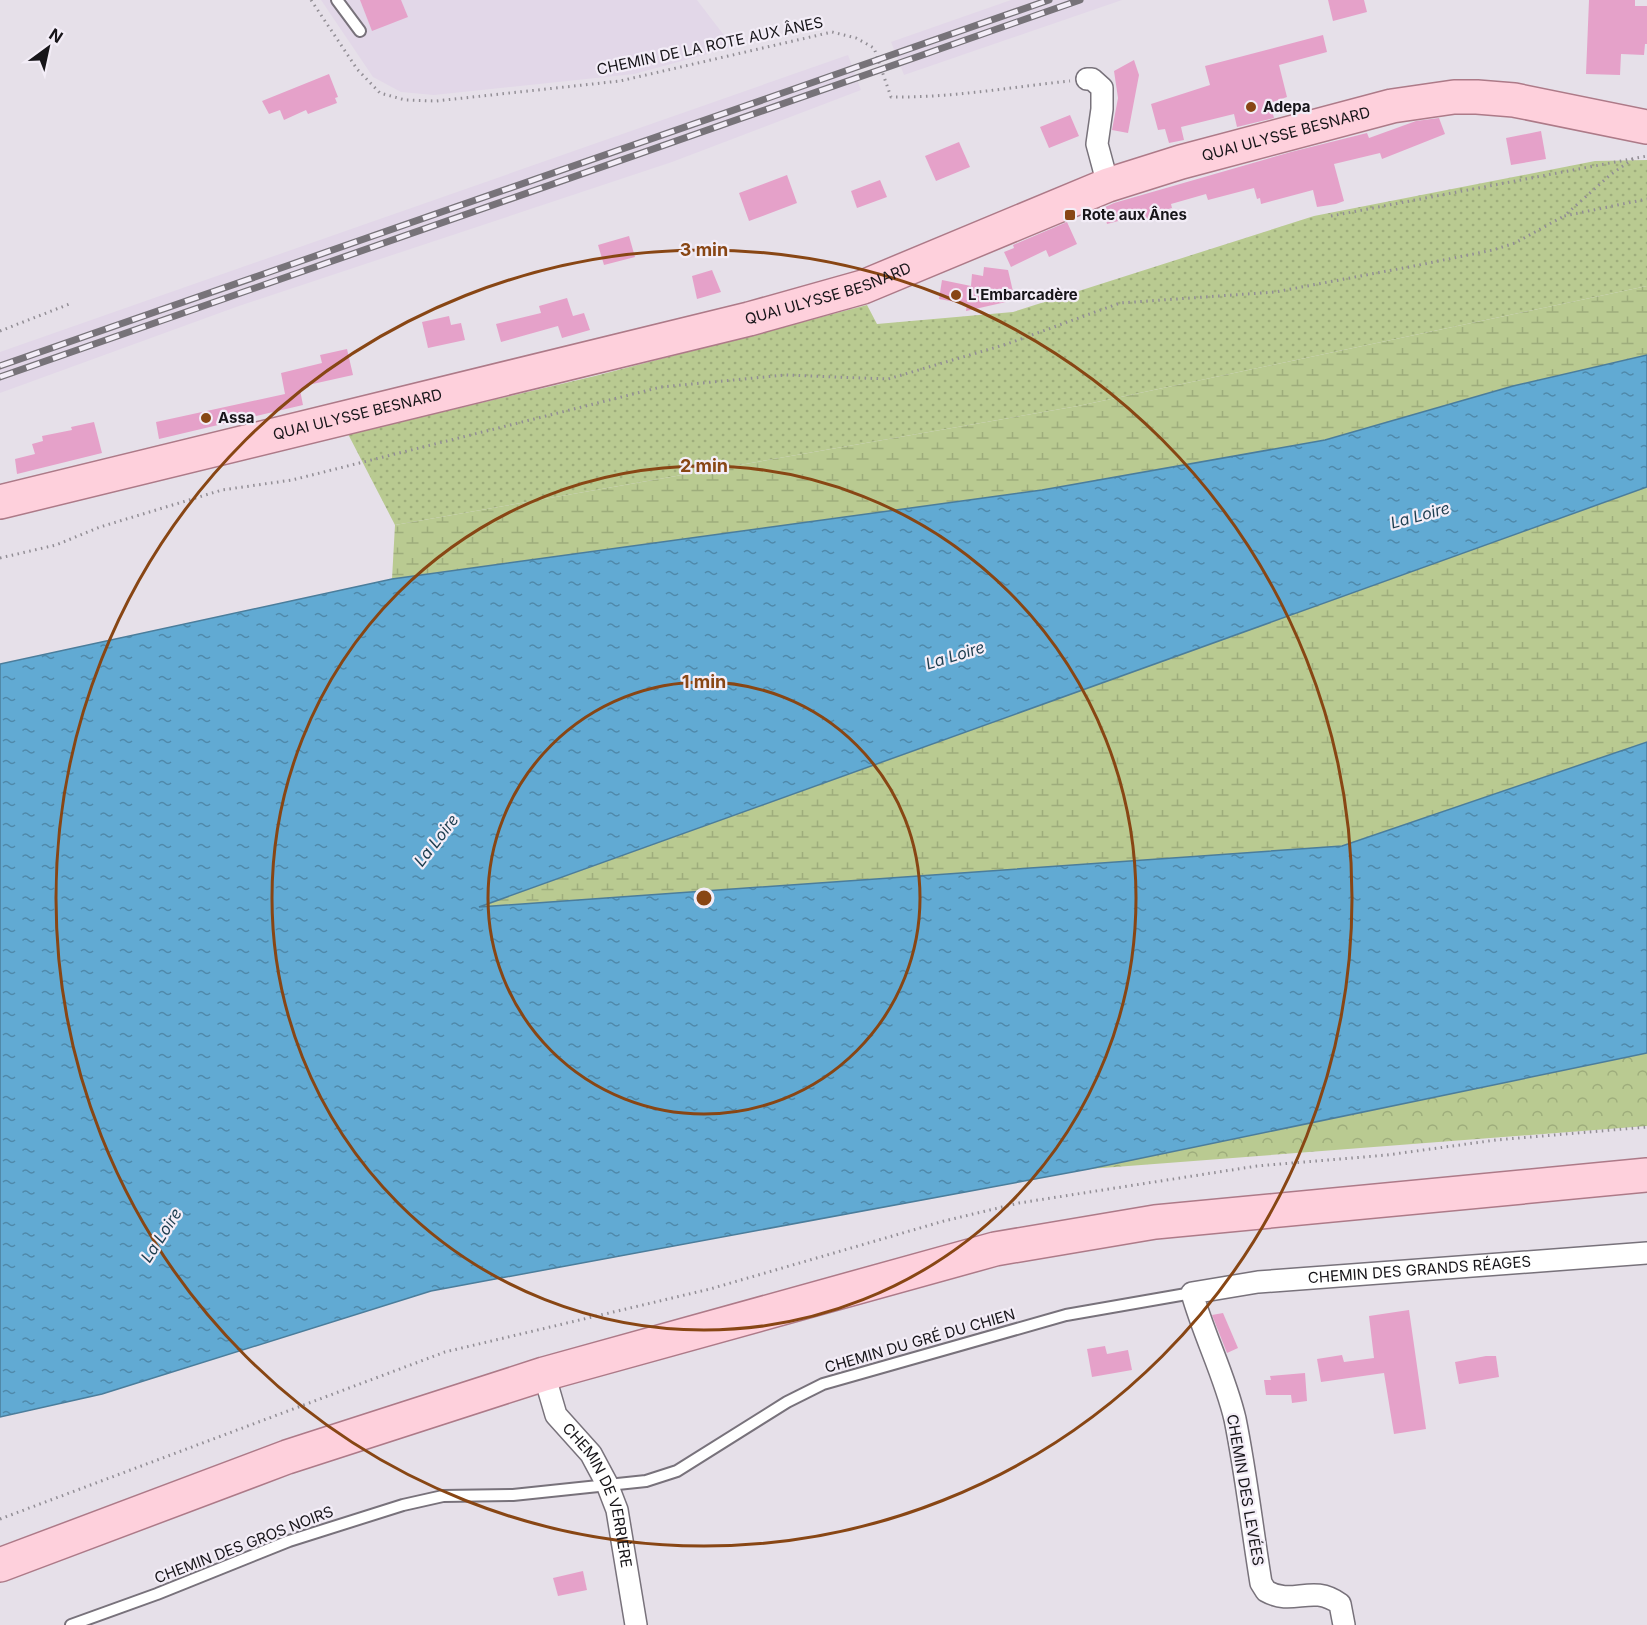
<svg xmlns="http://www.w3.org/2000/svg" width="1647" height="1625" viewBox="0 0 1647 1625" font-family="Inter,sans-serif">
	<defs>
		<pattern id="grass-dots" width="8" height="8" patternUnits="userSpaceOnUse" patternTransform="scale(1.5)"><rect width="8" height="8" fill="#b9ca91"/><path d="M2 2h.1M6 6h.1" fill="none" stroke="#9ead7c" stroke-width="1.8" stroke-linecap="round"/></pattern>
		<pattern id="forest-crowns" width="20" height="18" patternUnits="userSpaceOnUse" patternTransform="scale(1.5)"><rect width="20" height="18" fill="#b9ca91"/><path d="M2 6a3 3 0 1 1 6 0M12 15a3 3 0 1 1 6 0" fill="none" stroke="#9ead7c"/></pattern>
		<pattern id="wetland-marsh" width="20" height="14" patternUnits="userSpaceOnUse" patternTransform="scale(1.5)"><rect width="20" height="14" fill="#b9ca91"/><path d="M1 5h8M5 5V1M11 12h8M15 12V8" fill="none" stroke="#9ead7c"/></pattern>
		<pattern id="water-ripples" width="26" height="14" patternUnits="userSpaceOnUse" patternTransform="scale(1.5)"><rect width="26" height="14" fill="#61aad3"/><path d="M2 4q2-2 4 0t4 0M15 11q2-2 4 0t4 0" fill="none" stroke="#4f89aa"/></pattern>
	</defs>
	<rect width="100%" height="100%" fill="#e6e0e9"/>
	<g fill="#e2d7e8">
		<path d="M321,0h376l36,47 -99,27 -200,21 -33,-3 -28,-15z"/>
		<path d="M1011,0h111l-218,75 -13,-33z"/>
		<path d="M848,55l13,35 -189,72 -436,145 -236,86v-41z"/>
	</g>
	<path fill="url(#grass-dots)" d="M1647,160v126l-569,120 -683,119 -47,-91 247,-58 272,-71 10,19 136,-12 301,-96 281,-55z"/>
	<path fill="url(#forest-crowns)" d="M1647,1053v73l-558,43z"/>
	<g fill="url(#wetland-marsh)">
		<path d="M1647,286v69l-134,31 -188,54 -283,50 -650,89 3,-54 683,-119z"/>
		<path d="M1647,487v255l-305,104 -866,62z"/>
	</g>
	<path fill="url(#water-ripples)" stroke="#4b7d9b" stroke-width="1.5" d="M1647,355v132l-1168,420 863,-61 305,-104v311l-558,116 -658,122 -329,103 -102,23v-753l392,-85 650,-89 283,-50 188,-54z"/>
	<g fill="#e5a1c9">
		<path d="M360,0h41l7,17 -36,14z"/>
		<path d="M1328,0h36l3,12 -34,9z"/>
		<path d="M1589,0h46v6h12v38h-2l-1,11 -23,-1 -1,21 -34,-1z"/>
		<path d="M1323,35l4,17 -48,13 8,32 -17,6 4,15 -37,9 -3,-13 -53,13 3,13 -15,3 -4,-14 -7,1 -7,-26 59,-19 -5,-19z"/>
		<path d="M1134,60l5,15 -11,58 -16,-3 6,-32 -4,-27z"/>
		<path d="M329,74l9,23 -3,1 2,5 -29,11 -2,-4 -22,10 -4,-10 -11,4 -7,-13z"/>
		<path d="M1070,115l9,21 -30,12 -9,-21z"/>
		<path d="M1439,118l6,16 -63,25 -2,-6 -46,11 10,37 -8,3 -19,3 -4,-17 -52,14 -1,-6 -3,1 -3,-11 -46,12 -2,-6 -35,10 1,4 -11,3 1,3 -23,8 -2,-6 -30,8 -4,-16 11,-5 177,-51 76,-19 2,5 47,-17z"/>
		<path d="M1541,131l5,28 -35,6 -5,-27z"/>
		<path d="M959,142l11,25 -34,14 -11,-25z"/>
		<path d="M787,175l10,28 -48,18 -10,-28z"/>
		<path d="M880,180l7,17 -30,11 -6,-17z"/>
		<path d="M1067,222l10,22 -28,13 -3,-7 -35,17 -7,-15 10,-4 -1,-3z"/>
		<path d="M629,236l6,21 -31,8 -6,-20z"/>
		<path d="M984,267l24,3 7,30 -49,11 1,-7 -28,-5 3,-19 29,6 1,-12 11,2z"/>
		<path d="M712,270l9,22 -24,7 -5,-23z"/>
		<path d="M567,298l6,18 11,-3 6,17 -28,8 -4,-12 -57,16 -5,-18 45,-11 -2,-7z"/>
		<path d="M449,316l2,9 10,-2 4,17 -37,8 -6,-26z"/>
		<path d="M347,349l6,26 -45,10 1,2 -9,3 3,15 -144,34 -3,-17 129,-28 -4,-21 41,-10 -2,-8z"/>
		<path d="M94,422l8,31 -85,21 -2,-15 20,-5 -3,-10 11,-3 -1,-5 30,-6 -1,-3z"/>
		<path d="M1409,1310l17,119 -32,5 -10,-61 -63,9 -4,-23 25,-4 2,7 30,-4 -5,-42z"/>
		<path d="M1223,1313l15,35 -11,5 -15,-38z"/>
		<path d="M1105,1346l2,8 21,-4 4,20 -40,7 -5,-28z"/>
		<path d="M1486,1356h10l3,21 -40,7 -4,-22z"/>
		<path d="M1305,1373l2,28 -15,2 -1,-8h-25l-2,-15h7l-1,-4z"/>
		<path d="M583,1571l4,19 -29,6 -5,-18z"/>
	</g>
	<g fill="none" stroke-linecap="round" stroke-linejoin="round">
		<defs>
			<g id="service">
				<path d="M337,0l23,31"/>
				<path d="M71,1625l86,-31 132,-53 114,-36 40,-9 70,-1 133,-14 31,-10 110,-69 36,-18 243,-69 126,-22"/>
			</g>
			<g id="minor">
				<path d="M1087,79h5l10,9v21l-5,35 11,41"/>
				<path id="s1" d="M544,1374l12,41 35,39 16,30 10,26 19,115"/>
				<path id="s2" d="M1344,1625l-4,-21c-29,-21 -46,3 -74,-13l-5,-8c-9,-55 -15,-110 -26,-164 -10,-43 -31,-83 -43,-126l66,-11 389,-29"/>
			</g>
			<g id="primary">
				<path id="s3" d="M0,502l749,-183 114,-32 245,-102 73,-23 211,-56 62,-9h23l37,3 133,27"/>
				<path d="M0,1565l287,-108 257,-83 451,-125 160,-27 492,-47"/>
			</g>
		</defs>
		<use href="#service" stroke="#78727b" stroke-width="14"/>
		<use href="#minor" stroke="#78727b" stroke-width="24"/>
		<use href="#primary" stroke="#ad7a88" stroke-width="36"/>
		<g stroke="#928e95" stroke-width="3" stroke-dasharray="1.5 4.5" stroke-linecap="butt">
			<path d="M311,0l46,69 23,24 25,7 31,1 184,-20 212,-49 24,6 18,10 17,49c60,1 120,-10 179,-16"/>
			<path d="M1633,159l-23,16 -46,41 83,-17"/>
			<path d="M1331,216l316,-60"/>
			<path d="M0,331l72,-28"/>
			<path d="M0,558l56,-13 44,-18 122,-37 70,-10 369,-93 124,-12 103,4 119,-35 113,-41 155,-11 139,-26 79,-16 22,-7 49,-27"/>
			<path d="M0,1519l445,-167 265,-63 234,-68 75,-18 238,-37 130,-11 109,-15 151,-13"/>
		</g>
		<use href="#service" stroke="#fff" stroke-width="10"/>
		<use href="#minor" stroke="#fff" stroke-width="21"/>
		<use href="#primary" stroke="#fed0dc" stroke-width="33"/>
		<defs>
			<g id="rail">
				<path d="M0,366l1049,-366"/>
				<path d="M0,377l1080,-377"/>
			</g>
		</defs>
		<use href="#rail" stroke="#777379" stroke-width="7"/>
		<use href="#rail" stroke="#f3edf7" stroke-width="4.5" stroke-dasharray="14" stroke-linecap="butt"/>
	</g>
	<g fill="none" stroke="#884614" stroke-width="3">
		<circle cx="704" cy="898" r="216"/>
		<circle cx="704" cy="898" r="432"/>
		<circle cx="704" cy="898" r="648"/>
	</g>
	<g fill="#884614" stroke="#f3edf7" stroke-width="2">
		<circle cx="1251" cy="107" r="6"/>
		<rect x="1064" y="209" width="12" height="12" rx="3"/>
		<circle cx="956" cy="295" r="6"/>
		<circle cx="206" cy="418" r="6"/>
	</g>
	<g text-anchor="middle" stroke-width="4.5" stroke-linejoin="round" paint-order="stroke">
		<g font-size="15" fill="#171519" stroke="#f3edf7">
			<text transform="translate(710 46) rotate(-12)" y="5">CHEMIN DE LA ROTE AUX ÂNES</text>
			<text dy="5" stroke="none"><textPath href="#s3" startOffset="1340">QUAI ULYSSE BESNARD</textPath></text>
			<text dy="5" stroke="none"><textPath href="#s3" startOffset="854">QUAI ULYSSE BESNARD</textPath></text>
			<text dy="5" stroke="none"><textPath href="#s3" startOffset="368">QUAI ULYSSE BESNARD</textPath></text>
			<text dy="5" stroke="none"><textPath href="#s2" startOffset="636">CHEMIN DES GRANDS RÉAGES</textPath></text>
			<text transform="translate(920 1341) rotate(-16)" y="5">CHEMIN DU GRÉ DU CHIEN</text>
			<text transform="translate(1245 1490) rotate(80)" y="5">CHEMIN DES LEVÉES</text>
			<text dy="5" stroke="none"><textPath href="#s1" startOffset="136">CHEMIN DE VERRIÈRE</textPath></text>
			<text transform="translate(244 1545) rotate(-21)" y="5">CHEMIN DES GROS NOIRS</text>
		</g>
		<g font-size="15" font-weight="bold" fill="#171519" stroke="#f3edf7" text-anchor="start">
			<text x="1263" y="112">Adepa</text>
			<text x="1082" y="220">Rote aux Ânes</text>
			<text x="968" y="300">L'Embarcadère</text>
			<text x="218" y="423">Assa</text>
		</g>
		<g font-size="16" font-style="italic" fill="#1c3d4f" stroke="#f3edf7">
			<text transform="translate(1420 515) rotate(-15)" y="6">La Loire</text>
			<text transform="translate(955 655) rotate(-17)" y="6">La Loire</text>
			<text transform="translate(436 840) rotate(-52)" y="6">La Loire</text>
			<text transform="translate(161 1235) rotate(-57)" y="6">La Loire</text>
		</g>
	</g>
	<circle cx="704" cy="898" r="9" fill="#884614" stroke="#f3edf7" stroke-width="3"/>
	<g font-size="18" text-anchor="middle" font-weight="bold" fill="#884614" stroke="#f3edf7" stroke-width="4.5" stroke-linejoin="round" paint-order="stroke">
		<text x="704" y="256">3 min</text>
		<text x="704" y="472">2 min</text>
		<text x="704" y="688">1 min</text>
	</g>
	<g transform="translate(48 48) rotate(33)" stroke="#f3edf7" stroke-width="4.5" paint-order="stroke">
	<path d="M0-4.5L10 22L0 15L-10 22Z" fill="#171519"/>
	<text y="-9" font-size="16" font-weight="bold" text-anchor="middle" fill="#171519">N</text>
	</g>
</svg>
